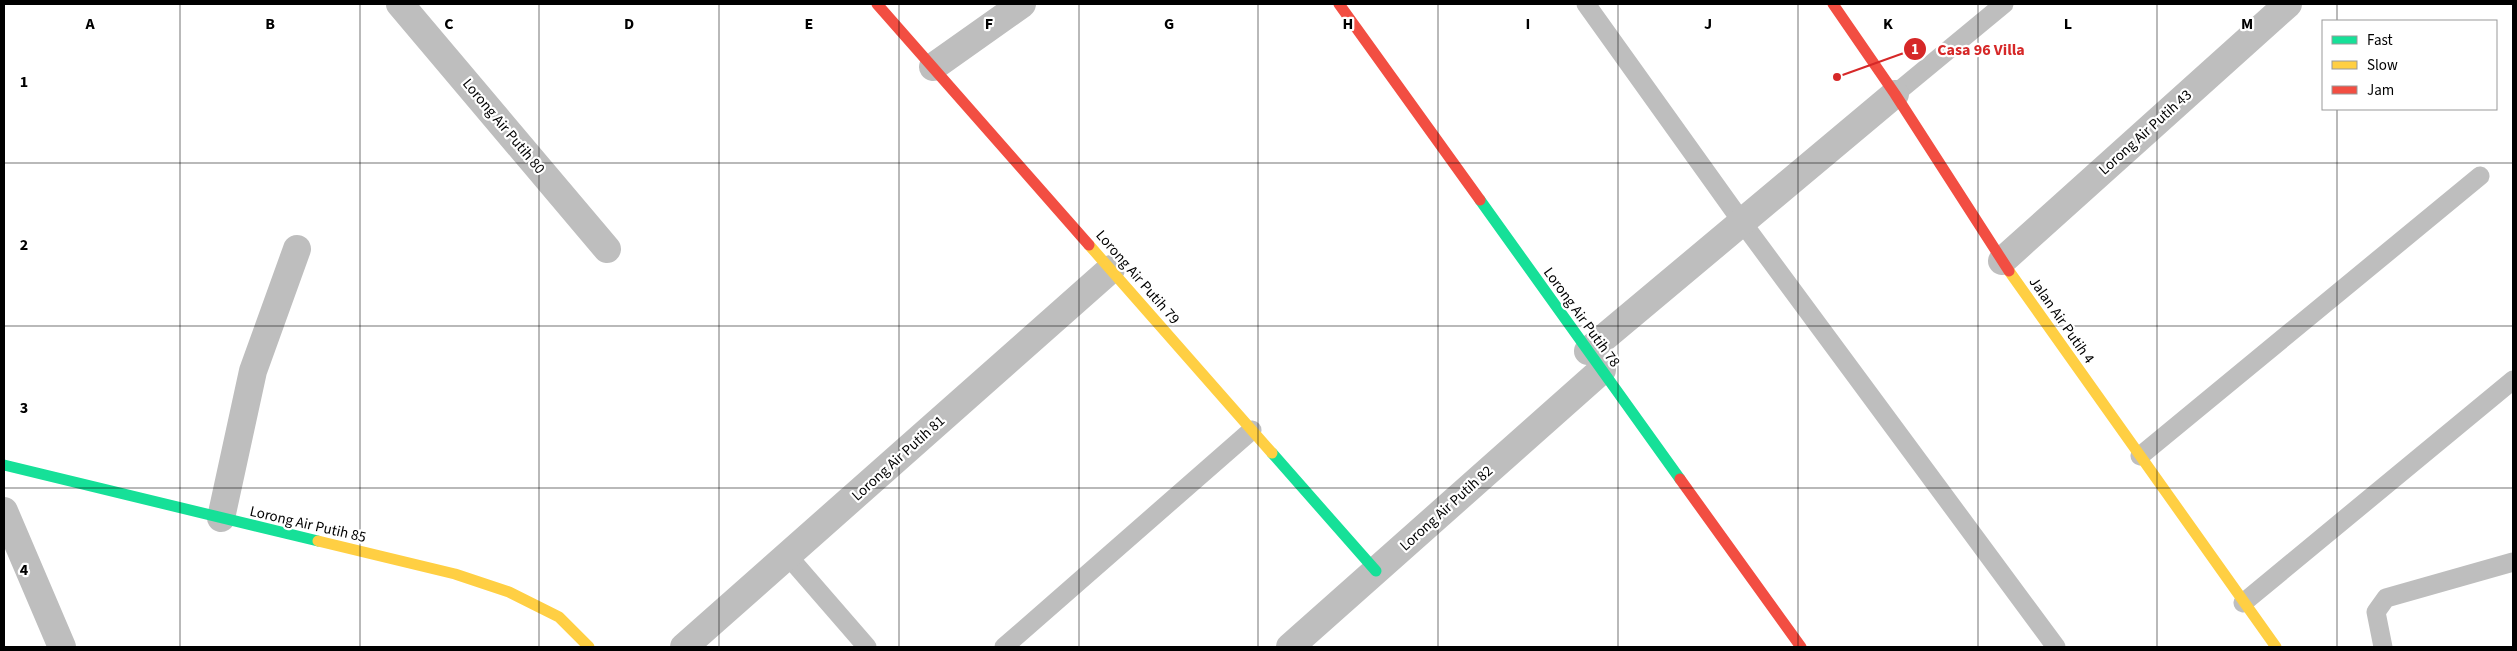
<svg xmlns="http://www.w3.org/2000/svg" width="2517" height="651" viewBox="0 0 2517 651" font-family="'Source Sans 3',sans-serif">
	<rect width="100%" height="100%" fill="#fff"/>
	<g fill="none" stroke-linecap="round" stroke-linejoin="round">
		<g stroke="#bebebe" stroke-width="19">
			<path d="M1586,4l156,218 314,425"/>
			<path d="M1895,94l109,-90"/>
			<path d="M2140,456l340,-280"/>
			<path d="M788,556l79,91"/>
			<path d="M2243,603l270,-223"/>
			<path d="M1004,647l248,-217"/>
			<path d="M2383,647l-7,-35 10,-14 127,-36"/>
		</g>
		<g stroke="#bebebe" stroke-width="28">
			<path d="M400,4l207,245"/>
			<path d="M933,67l89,-63"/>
			<path d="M2002,261l286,-257"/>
			<path d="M1588,351l307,-257"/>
			<path d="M4,511l58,136"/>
			<path d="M221,518l32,-147 44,-122"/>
			<path d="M684,647l427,-378"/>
			<path d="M1290,647l312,-277"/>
		</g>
		<g stroke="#16e098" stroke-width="11">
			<path d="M1480,200l200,279"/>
			<path d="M1272,453l104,118"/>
			<path d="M4,465l314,76"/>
		</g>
		<g stroke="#ffcf43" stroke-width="11">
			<path d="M1089,245l183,208"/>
			<path d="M2009,271l267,376"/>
			<path d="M318,541l137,33 54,18 50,25 30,30"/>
		</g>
		<g stroke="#f24e42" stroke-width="11">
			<path d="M877,4l212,241"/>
			<path d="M1339,4l141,196"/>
			<path d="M1833,4l62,90 114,177"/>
			<path d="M1680,479l121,168"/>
		</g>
	</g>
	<path fill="none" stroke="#000" stroke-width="1" stroke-opacity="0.55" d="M180,4v643M360,4v643M539,4v643M719,4v643M899,4v643M1079,4v643M1258,4v643M1438,4v643M1618,4v643M1798,4v643M1978,4v643M2157,4v643M2337,4v17M2337,109v538M4,163h2509M4,326h2509M4,488h2509"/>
	<g text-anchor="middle" stroke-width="4.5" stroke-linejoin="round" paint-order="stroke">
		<g font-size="15" fill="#000" stroke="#fff">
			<text transform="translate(504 126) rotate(50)" y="5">Lorong Air Putih 80</text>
			<text transform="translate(2145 132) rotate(-42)" y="5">Lorong Air Putih 43</text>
			<text transform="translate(1138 277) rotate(49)" y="5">Lorong Air Putih 79</text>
			<text transform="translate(1582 317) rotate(54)" y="5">Lorong Air Putih 78</text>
			<text transform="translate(2062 320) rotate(55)" y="5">Jalan Air Putih 4</text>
			<text transform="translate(898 458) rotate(-42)" y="5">Lorong Air Putih 81</text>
			<text transform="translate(1446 508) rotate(-42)" y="5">Lorong Air Putih 82</text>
			<text transform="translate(308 524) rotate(13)" y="5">Lorong Air Putih 85</text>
		</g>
	</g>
	<g font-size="16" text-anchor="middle" font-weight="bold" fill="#000" stroke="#fff" stroke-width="4.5" stroke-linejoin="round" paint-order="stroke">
		<text x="90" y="29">A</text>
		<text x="270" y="29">B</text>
		<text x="449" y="29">C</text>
		<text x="629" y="29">D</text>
		<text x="809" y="29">E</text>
		<text x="989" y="29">F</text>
		<text x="1169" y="29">G</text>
		<text x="1348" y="29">H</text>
		<text x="1528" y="29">I</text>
		<text x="1708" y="29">J</text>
		<text x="1888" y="29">K</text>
		<text x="2068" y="29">L</text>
		<text x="2247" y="29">M</text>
		<text x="24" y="87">1</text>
		<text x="24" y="250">2</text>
		<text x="24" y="413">3</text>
		<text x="24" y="575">4</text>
	</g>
	<path fill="none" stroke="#d62828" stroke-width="2" d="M1837 77L1915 49"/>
	<g fill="#d62828" stroke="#fff" stroke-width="2">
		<circle cx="1837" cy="77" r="5"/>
		<circle cx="1915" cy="49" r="12"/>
	</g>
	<g font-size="15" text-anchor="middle" font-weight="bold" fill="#fff">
		<text x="1915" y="54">1</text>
	</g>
	<g font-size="16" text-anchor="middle" font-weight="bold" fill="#d62828" stroke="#fff" stroke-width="4.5" stroke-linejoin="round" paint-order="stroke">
		<text x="1981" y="55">Casa 96 Villa</text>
	</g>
	<rect width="2517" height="651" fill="none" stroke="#000000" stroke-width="10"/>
	<rect x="2322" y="20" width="175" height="90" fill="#ffffff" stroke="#999999"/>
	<rect x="2332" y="36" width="25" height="8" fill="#16e098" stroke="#999999"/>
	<text x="2367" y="45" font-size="15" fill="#000000">Fast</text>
	<rect x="2332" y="61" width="25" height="8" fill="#ffcf43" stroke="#999999"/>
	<text x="2367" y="70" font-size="15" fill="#000000">Slow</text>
	<rect x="2332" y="86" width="25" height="8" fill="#f24e42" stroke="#999999"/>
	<text x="2367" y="95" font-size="15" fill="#000000">Jam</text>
</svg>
